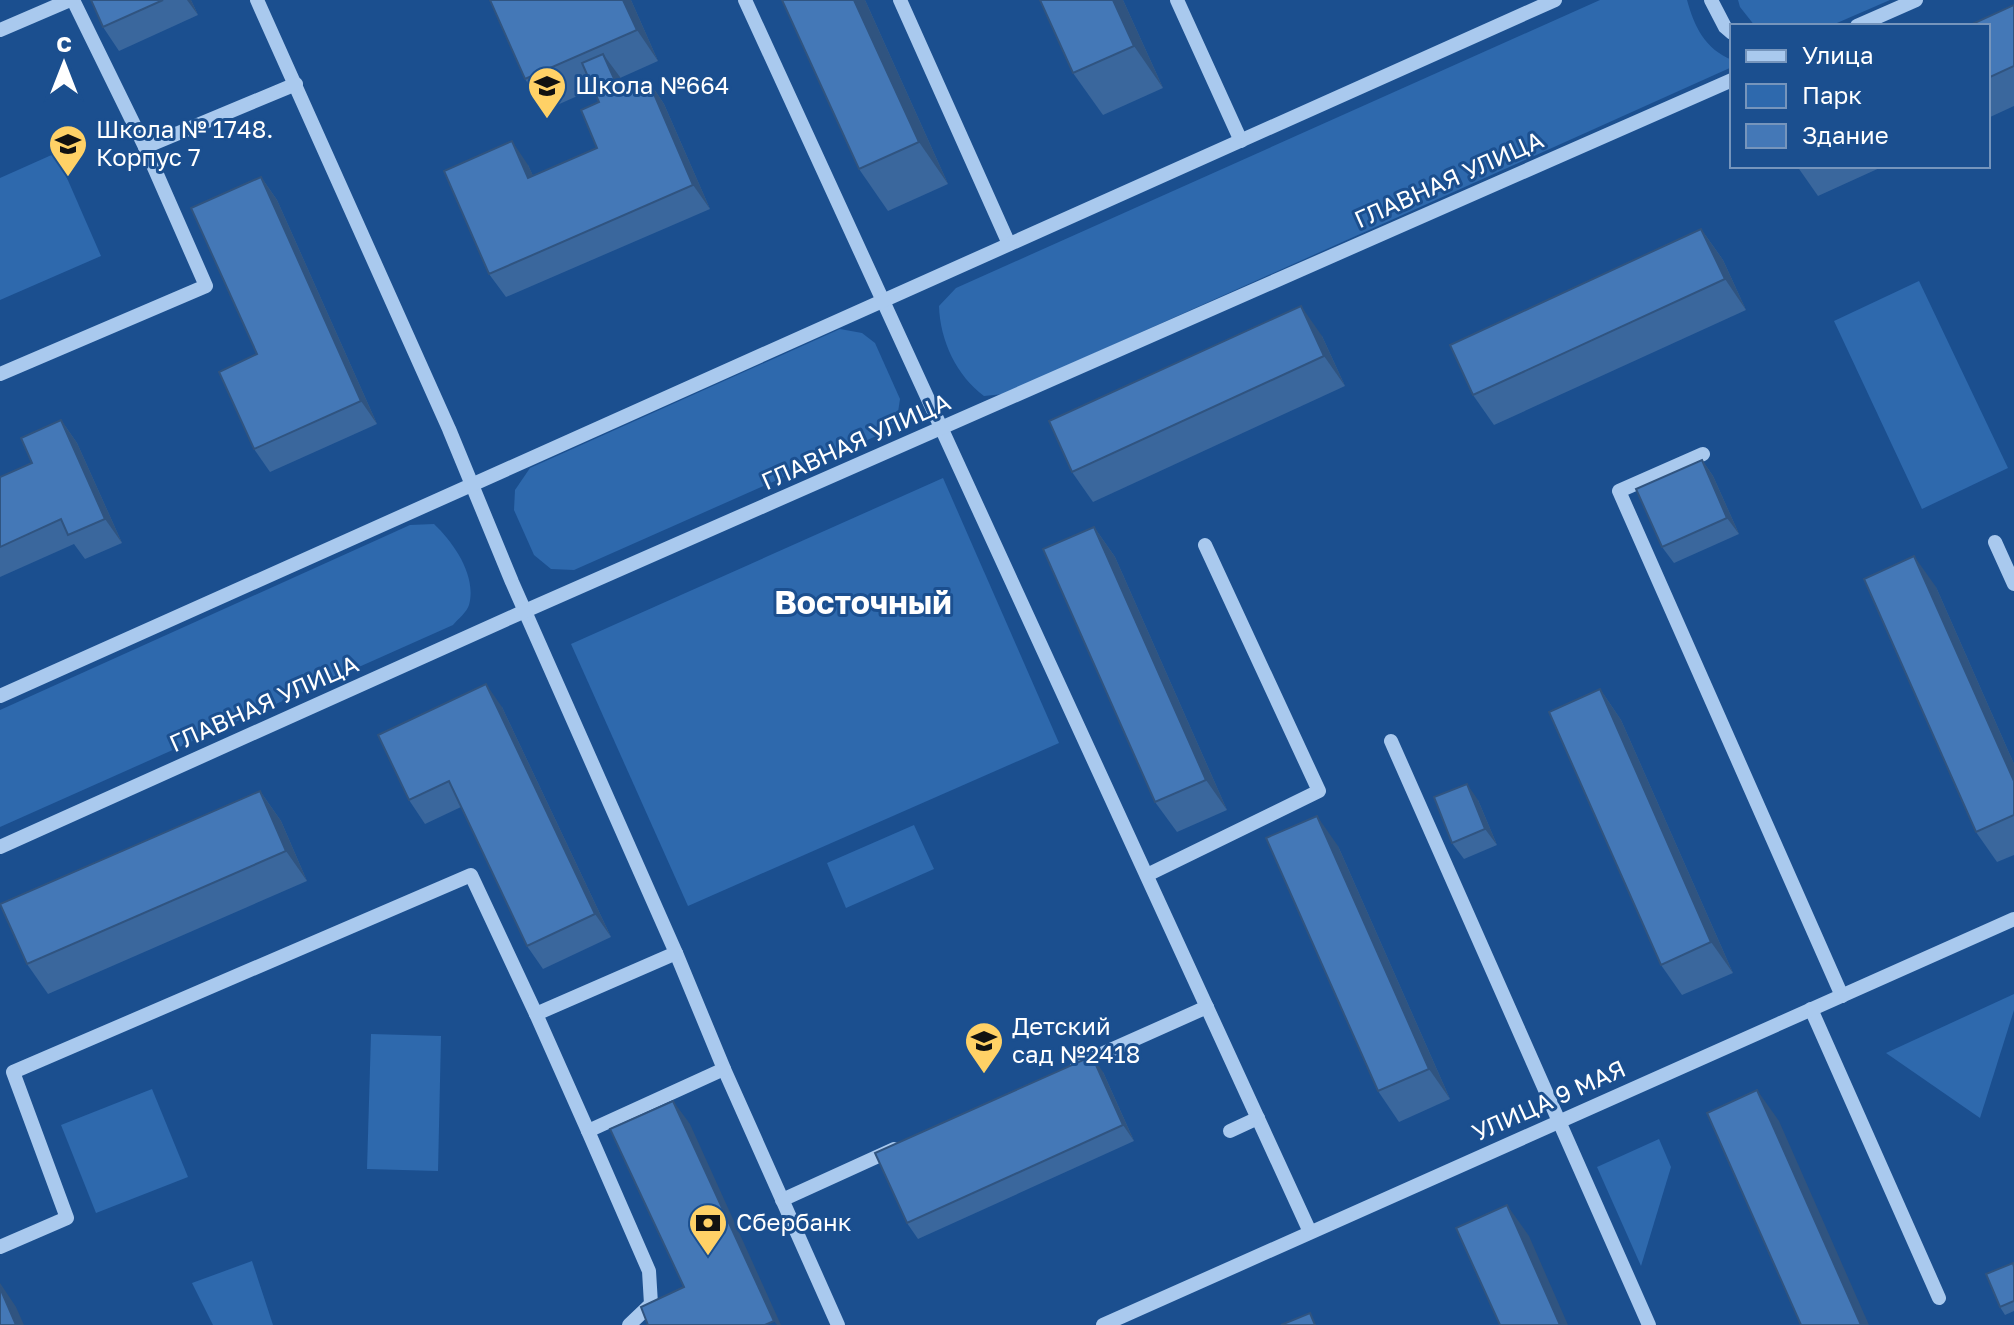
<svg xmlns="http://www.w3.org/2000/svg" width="2014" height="1325" viewBox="0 0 2014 1325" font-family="'Golos Text',sans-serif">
	<rect width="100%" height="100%" fill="#1b4f8f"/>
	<g fill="#2e69ad">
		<path d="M1600,0h87c7,26 18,49 45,60v7l-728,327 -20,2c-27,-20 -44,-55 -45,-90l17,-18z"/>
		<path d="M1738,0h152l-60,26h-75l-15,-19z"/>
		<path d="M56,153l45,103 -101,44v-122z"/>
		<path d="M1919,281l89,187 -86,41 -88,-188z"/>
		<path d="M840,329l22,4 13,10 25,56 -3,20 -14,14 -309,137 -23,-1 -17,-14 -20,-45 1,-20 15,-22z"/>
		<path d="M943,478l116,265 -371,163 -117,-262z"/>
		<path d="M434,524c20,19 43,52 35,81 -2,7 -11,14 -16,20l-453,202v-117l410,-185z"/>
		<path d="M914,825l20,44 -88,39 -19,-45z"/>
		<path d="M2014,994v16l-34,108 -94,-65z"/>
		<path d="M371,1034l70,2 -3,135 -71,-2z"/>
		<path d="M152,1089l36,88 -92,36 -35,-88z"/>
		<path d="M1659,1139l12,28 -30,99 -44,-99z"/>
		<path d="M252,1261l21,64h-60l-21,-42z"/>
	</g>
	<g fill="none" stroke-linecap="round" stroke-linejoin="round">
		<g stroke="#a9c9ee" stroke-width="14">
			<path d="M73,0l72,147 151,-63"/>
			<path d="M257,0l192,429 63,153 164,371 48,116 114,256"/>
			<path d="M745,0l565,1232"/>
			<path d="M900,0l109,244"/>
			<path d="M1177,0l64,141"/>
			<path d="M1711,0l14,27 7,6"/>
			<path d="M1857,26l59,-26"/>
			<path d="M0,30l70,-30"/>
			<path d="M0,374l206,-88 -61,-139"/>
			<path d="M1703,454l-84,37 223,505"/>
			<path d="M1995,542l19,42"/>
			<path d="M0,696l1555,-696"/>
			<path d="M1391,741l258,584"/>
			<path d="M0,847l525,-236 1207,-531"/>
			<path d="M1147,875l172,-84 -114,-246"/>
			<path d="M1811,1009l128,289"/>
			<path d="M1077,1065l130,-58"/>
			<path d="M588,1131l-52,-117 140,-61"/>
			<path d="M1230,1131l28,-13"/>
			<path d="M782,1200l112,-51"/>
			<path d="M0,1247l67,-29 -54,-146 458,-197 65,139"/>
			<path d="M629,1325l22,-21 -2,-33 -61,-140 136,-62"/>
			<path d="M1103,1325l911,-406"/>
		</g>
	</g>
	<g fill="#3a679d">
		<path d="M91,0h100l7,15 -79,36 -16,-24z"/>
		<path d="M490,0h141l27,61 -38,17 5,12 23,-10 16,24 46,105 -204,88 -17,-23 39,-109 5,11 64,-28 2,-46 -6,-13 -47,21 -21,-31z"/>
		<path d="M865,0l83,184 -60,27 -29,-42z"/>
		<path d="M1040,0h83l40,88 -60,27 -30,-42z"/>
		<path d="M2014,5v101l-26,12v-92z"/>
		<path d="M1797,166h87l-66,30z"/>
		<path d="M261,177l16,23 100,224 -107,48 -16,-23z"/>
		<path d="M1701,229l22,31 23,50 -252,115 -21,-30z"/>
		<path d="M1322,336l23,50 -252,116 -21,-30z"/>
		<path d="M61,420l16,23 45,100 -37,16 -11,-15 -74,33v-100l32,-14z"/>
		<path d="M1702,460l11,16 26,58 -65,29 -12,-16z"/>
		<path d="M1094,527l21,30 112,253 -50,22 -22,-30z"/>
		<path d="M1936,587l78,177v91l-17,7 -21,-30z"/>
		<path d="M1600,689l21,31 112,253 -51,22 -21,-30z"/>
		<path d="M502,707l109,230 -68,32 -16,-23 -66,-139 -36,17 -16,-24z"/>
		<path d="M260,791l21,30 26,60 -259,113 -21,-30z"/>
		<path d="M1478,800l19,45 -33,14 -12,-16z"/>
		<path d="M1338,846l112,253 -51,23 -21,-31z"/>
		<path d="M1103,1072l31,69 -216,98 -11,-16z"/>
		<path d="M2014,1265v46l-9,4 -5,-8z"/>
	</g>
	<g fill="#305480">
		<path d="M187,0h4l7,15z"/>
		<path d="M623,0h8l27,61 -21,-31z"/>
		<path d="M854,0h11l83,184 -29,-42z"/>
		<path d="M1113,0h10l40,88 -29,-42z"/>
		<path d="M603,54l17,23 16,39 -16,-24z"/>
		<path d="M648,80l16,24 46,105 -17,-24z"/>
		<path d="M512,141l16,24 17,36 -17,-23z"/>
		<path d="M261,177l16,23 100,224 -16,-23z"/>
		<path d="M1701,229l22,31 23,50 -21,-31z"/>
		<path d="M1301,306l21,30 23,50 -21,-30z"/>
		<path d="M61,420l16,23 45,100 -17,-24z"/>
		<path d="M1702,460l11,16 26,58 -12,-16z"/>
		<path d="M1094,527l21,30 112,253 -21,-30z"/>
		<path d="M1914,556l22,31 78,177v17z"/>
		<path d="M486,684l16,23 109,230 -16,-23z"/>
		<path d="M1600,689l21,31 112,253 -22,-31z"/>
		<path d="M1467,784l11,16 19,45 -12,-16z"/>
		<path d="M260,791l21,30 26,60 -21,-30z"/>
		<path d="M1317,816l21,30 112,253 -21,-30z"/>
		<path d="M1092,1056l11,16 31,69 -11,-16z"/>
		<path d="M1757,1090l22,31 90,204h-8z"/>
		<path d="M673,1101l17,23 91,201h-4l-3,-4z"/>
		<path d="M1507,1205l22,31 39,89h-8z"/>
		<path d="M0,1283l16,24 8,18h-8l-16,-37z"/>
	</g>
	<g fill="#4478b7" stroke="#305480" stroke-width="2">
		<path d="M91,0h72l-60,27z"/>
		<path d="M490,0h133l14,30 -112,49z"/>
		<path d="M782,0h72l65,142 -60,27z"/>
		<path d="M1040,0h73l21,46 -61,27z"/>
		<path d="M2014,5v61l-26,12v-52h-20z"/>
		<path d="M603,54l17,38 28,-12 45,105 -204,89 -45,-103 68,-30 16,37 69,-30 -16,-38 18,-8 -17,-39z"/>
		<path d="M261,177l100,224 -107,48 -35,-77 38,-18 -66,-146z"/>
		<path d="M1701,229l24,50 -252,116 -23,-50z"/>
		<path d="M1301,306l23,50 -252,116 -23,-51z"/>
		<path d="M61,420l44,99 -37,16 -7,-16 -61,28v-70l32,-14 -11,-25z"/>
		<path d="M1702,460l25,58 -65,29 -26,-58z"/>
		<path d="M1094,527l112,253 -51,22 -112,-253z"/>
		<path d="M1914,556l100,225v34l-38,17 -112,-253z"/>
		<path d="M486,684l109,230 -68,32 -78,-165 -40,19 -31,-65z"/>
		<path d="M1600,689l111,253 -50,23 -112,-253z"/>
		<path d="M1467,784l18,45 -33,14 -18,-46z"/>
		<path d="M260,791l26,60 -259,113 -27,-60z"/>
		<path d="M1317,816l112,253 -51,22 -112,-253z"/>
		<path d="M1092,1056l31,69 -216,98 -32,-70z"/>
		<path d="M1757,1090l104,235h-60l-94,-212z"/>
		<path d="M673,1101l101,220 -9,4h-117l-7,-18 43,-20 -74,-158z"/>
		<path d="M1507,1205l53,120h-60l-44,-97z"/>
		<path d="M2013,1263l1,4v34l-14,6 -14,-33z"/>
		<path d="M0,1288l16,37h-16z"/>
		<path d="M1310,1313l5,12h-34z"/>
	</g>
	<defs>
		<symbol id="school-pin" viewBox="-11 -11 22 30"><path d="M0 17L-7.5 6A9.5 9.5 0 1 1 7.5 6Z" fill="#ffd166" stroke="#1b4f8f"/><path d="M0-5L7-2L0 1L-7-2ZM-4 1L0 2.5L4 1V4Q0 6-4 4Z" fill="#111"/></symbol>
		<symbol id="bank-pin" viewBox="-11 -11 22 30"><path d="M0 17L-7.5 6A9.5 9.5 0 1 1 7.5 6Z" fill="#ffd166" stroke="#1b4f8f"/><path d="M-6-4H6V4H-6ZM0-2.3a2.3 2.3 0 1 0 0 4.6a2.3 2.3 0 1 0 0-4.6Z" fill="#111"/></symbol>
	</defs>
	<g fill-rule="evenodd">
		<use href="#school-pin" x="525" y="64" width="44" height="60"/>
		<use href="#school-pin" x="46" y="122" width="44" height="60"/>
		<use href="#school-pin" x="962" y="1019" width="44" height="60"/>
		<use href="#bank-pin" x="686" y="1201" width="44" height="60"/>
	</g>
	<g text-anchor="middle" stroke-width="6" stroke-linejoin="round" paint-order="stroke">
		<g font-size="24" fill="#fff" stroke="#1b4f8f" text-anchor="start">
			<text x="575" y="94">Школа №664</text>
			<text x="96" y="138">Школа № 1748.<tspan x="96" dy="28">Корпус 7</tspan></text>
			<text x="1012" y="1035">Детский<tspan x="1012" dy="28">сад №2418</tspan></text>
			<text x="736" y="1231">Сбербанк</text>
		</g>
		<g font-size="24" fill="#fff" stroke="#1b4f8f">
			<text transform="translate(1449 180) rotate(-24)" y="8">ГЛАВНАЯ УЛИЦА</text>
			<text transform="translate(856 442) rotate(-24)" y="8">ГЛАВНАЯ УЛИЦА</text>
			<text transform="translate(264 704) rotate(-24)" y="8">ГЛАВНАЯ УЛИЦА</text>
			<text transform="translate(1549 1101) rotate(-24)" y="8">УЛИЦА 9 МАЯ</text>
		</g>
		<g font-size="32" font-weight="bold" fill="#fff" stroke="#1b4f8f">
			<text x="863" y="614">Восточный</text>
		</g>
	</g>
	<rect x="1730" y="24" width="260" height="144" fill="#1b4f8f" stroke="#7695bc" stroke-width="2"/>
	<rect x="1746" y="50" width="40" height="12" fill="#a9c9ee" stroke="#7695bc" stroke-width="2"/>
	<text x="1802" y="64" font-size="24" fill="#ffffff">Улица</text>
	<rect x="1746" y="84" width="40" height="24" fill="#2e69ad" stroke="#7695bc" stroke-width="2"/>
	<text x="1802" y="104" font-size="24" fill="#ffffff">Парк</text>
	<rect x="1746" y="124" width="40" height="24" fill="#4478b7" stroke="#7695bc" stroke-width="2"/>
	<text x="1802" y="144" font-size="24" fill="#ffffff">Здание</text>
	<g transform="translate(64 64)" stroke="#1b4f8f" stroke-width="6" paint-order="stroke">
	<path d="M0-6L14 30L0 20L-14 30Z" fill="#ffffff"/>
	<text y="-12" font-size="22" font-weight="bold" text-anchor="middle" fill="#ffffff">С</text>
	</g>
</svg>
